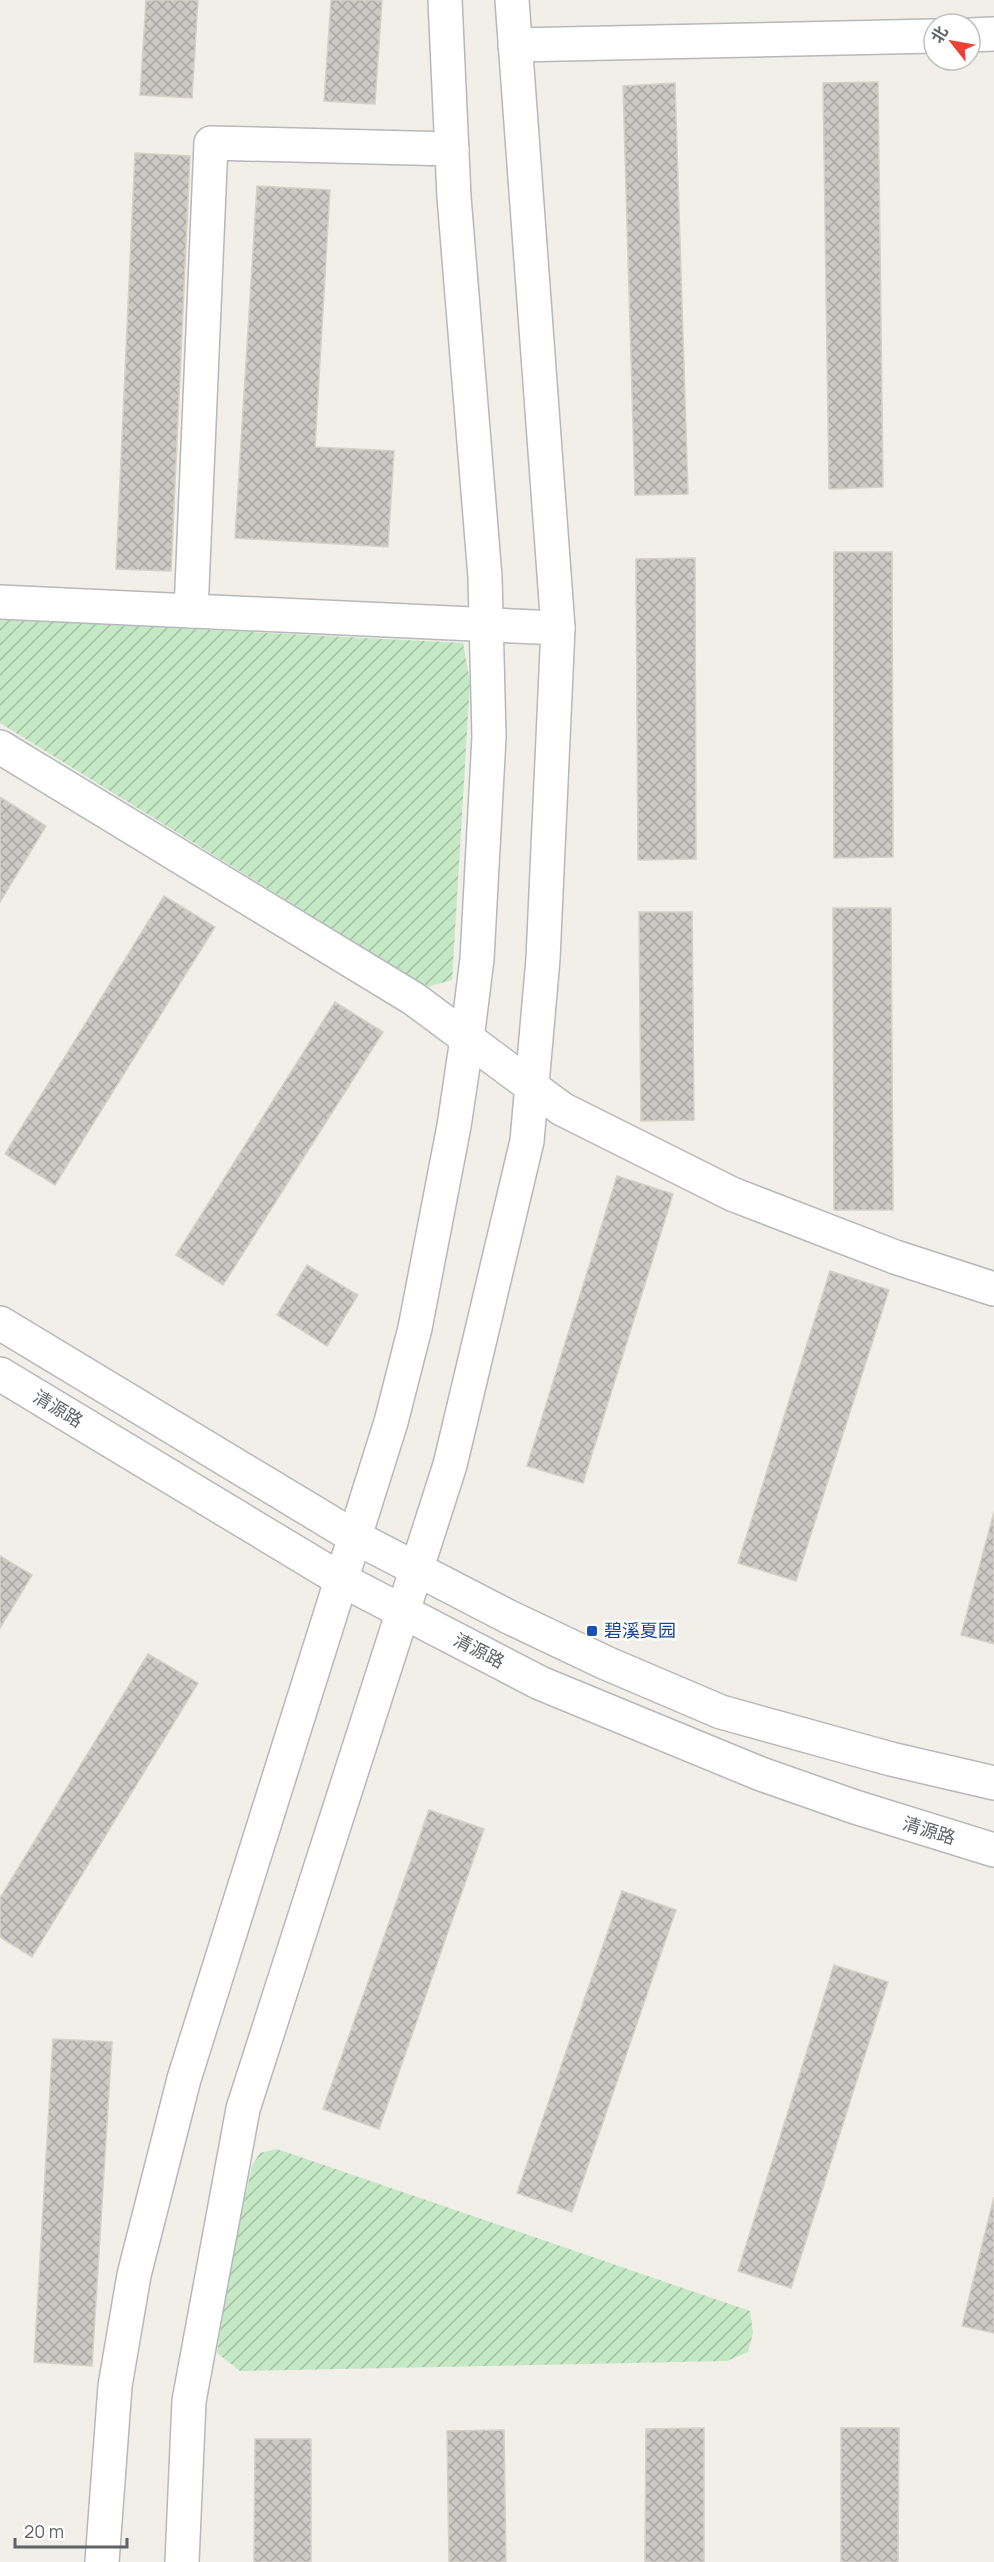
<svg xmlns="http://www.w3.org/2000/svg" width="994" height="2562" viewBox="0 0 994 2562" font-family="Manrope,'Noto Sans SC',sans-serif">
	<defs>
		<pattern id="garden-furrows" width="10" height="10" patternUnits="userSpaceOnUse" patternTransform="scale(1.5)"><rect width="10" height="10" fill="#c5e8c5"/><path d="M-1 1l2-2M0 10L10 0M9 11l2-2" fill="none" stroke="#a3c0a4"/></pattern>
		<pattern id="building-cross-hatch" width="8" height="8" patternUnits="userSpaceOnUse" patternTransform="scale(1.5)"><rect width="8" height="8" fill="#cccac5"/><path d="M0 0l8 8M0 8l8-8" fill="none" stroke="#a9a8a4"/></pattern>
	</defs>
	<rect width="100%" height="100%" fill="#f1efe8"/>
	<g fill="url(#garden-furrows)">
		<path d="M0,619l463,24 7,39 -18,298 -25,7 -427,-264z"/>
		<path d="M277,2149l473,162 3,22 -5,19 -21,9 -487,10 -23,-18 14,-92 21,-95 8,-13z"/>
	</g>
	<g fill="url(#building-cross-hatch)" stroke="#d6d1c6" stroke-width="1.5">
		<path d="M146,0h52l-6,98 -52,-3z"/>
		<path d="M331,0h51l-7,104 -51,-3z"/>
		<path d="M878,82l5,405 -54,2 -6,-406z"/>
		<path d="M675,83l13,411 -53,1 -12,-409z"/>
		<path d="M135,153l55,3 -19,415 -55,-2z"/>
		<path d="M257,186l73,4 -15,257 79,4 -6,96 -153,-9z"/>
		<path d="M834,552h58l1,305 -59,1z"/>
		<path d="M695,558l1,301 -58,1 -2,-301z"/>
		<path d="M0,797l46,29 -46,76z"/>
		<path d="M164,896l51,31 -160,258 -50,-31z"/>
		<path d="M833,908h58l2,302h-59z"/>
		<path d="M639,912h53l2,208 -53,1z"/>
		<path d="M335,1002l48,30 -160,253 -47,-30z"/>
		<path d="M617,1176l56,18 -90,289 -56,-17z"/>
		<path d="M307,1265l51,30 -31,51 -50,-31z"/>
		<path d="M830,1271l59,19 -93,291 -58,-18z"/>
		<path d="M994,1512v132l-33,-9z"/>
		<path d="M0,1556l32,19 -32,53z"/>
		<path d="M148,1654l50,29 -166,274 -32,-20v-39z"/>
		<path d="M429,1810l55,19 -105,300 -56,-20z"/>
		<path d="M622,1891l54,19 -104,302 -55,-19z"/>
		<path d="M834,1965l54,17 -97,306 -53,-17z"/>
		<path d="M53,2039l59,3 -20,324 -58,-4z"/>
		<path d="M994,2197v136l-32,-7z"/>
		<path d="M704,2428v134h-59l1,-133z"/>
		<path d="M841,2428h58l-1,134h-57z"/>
		<path d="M504,2430l2,132h-57l-2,-131z"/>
		<path d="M255,2439h56v123h-57z"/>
	</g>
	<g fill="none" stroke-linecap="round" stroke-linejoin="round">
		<defs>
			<g id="minor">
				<path d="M970,35l24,-1"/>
				<path d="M515,45l419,-9"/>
				<path d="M0,602l558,26"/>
				<path d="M191,611l20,-468 241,6"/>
				<path d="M0,747l414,252 148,110 170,85 163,63 99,32"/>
				<path d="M0,1323l353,213 156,81 97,46 115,49 170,47 103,24"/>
				<path d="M0,1374l340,205 200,104 221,91 94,33 139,43"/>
				<path d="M102,2562l13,-176 19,-111 50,-196 207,-657 24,-94 39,-202 13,-87 10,-80 12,-222 -4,-160 -31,-380 -9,-197"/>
				<path d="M182,2562l7,-161 54,-292 207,-644 77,-324 16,-182 15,-331 -46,-628"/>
			</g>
		</defs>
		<use href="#minor" stroke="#b5b8bc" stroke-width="36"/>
		<use href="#minor" stroke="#fff" stroke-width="33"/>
	</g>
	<rect fill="#1a4fb4" stroke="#fff" stroke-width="2" x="586" y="1625" width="12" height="12" rx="3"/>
	<g text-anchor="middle" stroke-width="5" stroke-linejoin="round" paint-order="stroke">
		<g font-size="18" fill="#5f6368" stroke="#fff">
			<text transform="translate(58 1409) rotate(31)" y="6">清源路</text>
			<text transform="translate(479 1651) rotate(27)" y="6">清源路</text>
			<text transform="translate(929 1831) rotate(17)" y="6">清源路</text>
		</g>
		<g font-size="18" fill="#164399" stroke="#fff" text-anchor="start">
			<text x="604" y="1637">碧溪夏园</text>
		</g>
	</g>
	<g transform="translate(952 42) rotate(301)"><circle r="28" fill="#ffffff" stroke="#bfc1c3" stroke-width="1.5"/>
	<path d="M0-4.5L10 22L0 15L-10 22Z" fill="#ea4335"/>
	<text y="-9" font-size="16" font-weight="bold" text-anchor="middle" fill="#5f6368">北</text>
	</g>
	<path d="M15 2538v9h112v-9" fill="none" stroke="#5f6368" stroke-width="3"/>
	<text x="24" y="2538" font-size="18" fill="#5f6368" stroke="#ffffff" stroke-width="4.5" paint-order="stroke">20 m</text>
</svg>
